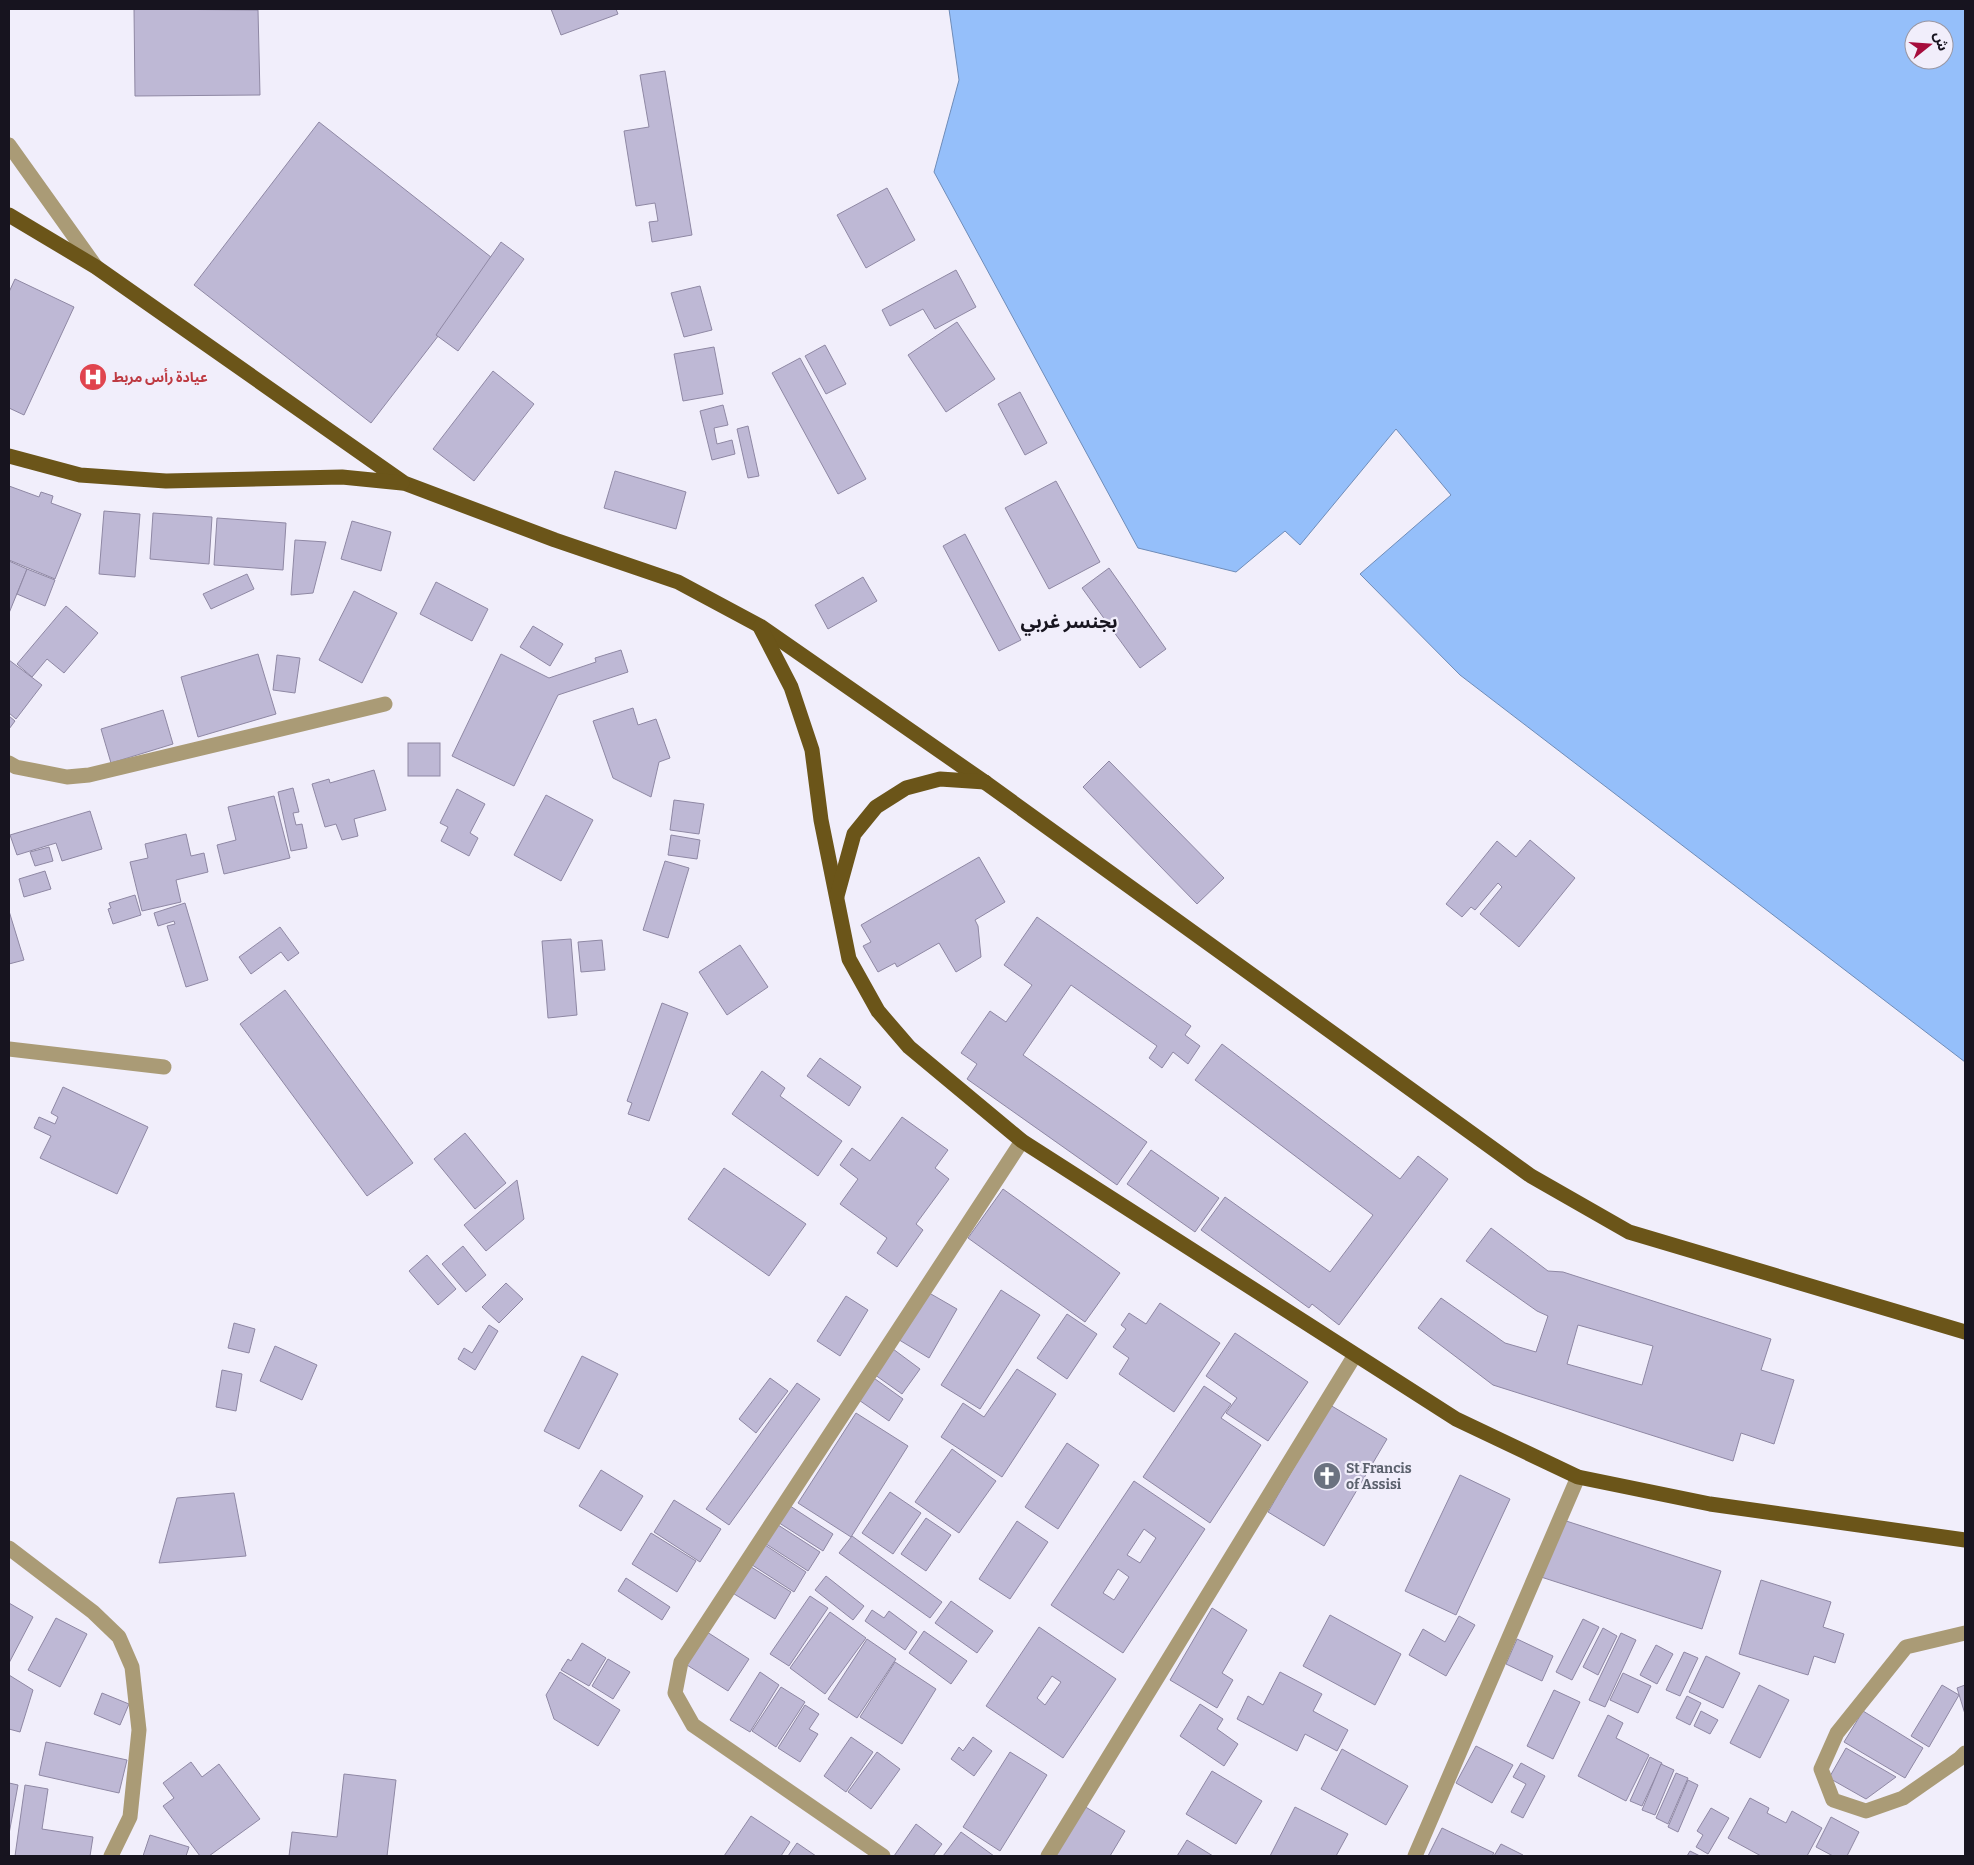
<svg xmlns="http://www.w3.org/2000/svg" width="1974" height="1865" viewBox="0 0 1974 1865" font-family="Bitter,'Noto Sans Arabic',serif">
	<rect width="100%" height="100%" fill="#f1eefb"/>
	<path fill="#95bffa" stroke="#6f8cb8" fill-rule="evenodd" d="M949,9h1016v1053l-505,-387 -100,-101 91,-79 -55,-66 -96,116 -15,-14 -49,41 -98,-24 -204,-376 25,-92zM1914,30h30v30h-30z"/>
	<g fill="#beb8d5" stroke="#8f88a4" fill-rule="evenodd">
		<path d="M134,9l124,1 2,85 -125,1z"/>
		<path d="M551,9h65l2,5 -57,21z"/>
		<path d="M665,71l27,164 -40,7 -3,-20 9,-1 -3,-18 -19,3 -12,-75 25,-4 -9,-52z"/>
		<path d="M319,122l177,139 -125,162 -177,-138z"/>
		<path d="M887,188l28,52 -49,28 -29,-53z"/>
		<path d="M501,242l23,17 -66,92 -22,-16z"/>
		<path d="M956,270l20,37 -41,22 -12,-20 -33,17 -8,-16z"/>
		<path d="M15,279l59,28 -50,108 -15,-7v-116z"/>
		<path d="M700,286l12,44 -28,7 -13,-44z"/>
		<path d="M957,322l38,57 -49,33 -38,-57z"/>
		<path d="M825,345l21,39 -20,10 -21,-38z"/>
		<path d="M714,347l9,47 -40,7 -9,-47z"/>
		<path d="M800,358l66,121 -28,15 -66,-121z"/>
		<path d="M493,371l41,33 -60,77 -41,-32z"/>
		<path d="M1020,392l27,51 -22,12 -27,-51z"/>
		<path d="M723,405l5,20 -14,3 3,16 15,-4 3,14 -23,6 -12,-49z"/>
		<path d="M748,426l11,50 -11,2 -11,-49z"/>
		<path d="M615,471l71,21 -10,37 -72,-21z"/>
		<path d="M1056,481l44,81 -51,27 -44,-81z"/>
		<path d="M9,486l30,11 2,-5 12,4 -2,7 30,11 -26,65 -46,-19z"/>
		<path d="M104,511l36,3 -5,63 -36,-3z"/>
		<path d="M153,513l59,4 -3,47 -59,-5z"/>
		<path d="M217,518l69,5 -3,47 -69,-5z"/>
		<path d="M352,521l39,11 -10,39 -40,-12z"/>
		<path d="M965,534l56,106 -22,11 -56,-105z"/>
		<path d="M295,540l31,2 -13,51 -22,2z"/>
		<path d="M9,561l18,8 -18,44z"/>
		<path d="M1109,568l57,81 -26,19 -58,-80z"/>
		<path d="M27,569l28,11 -10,26 -28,-12z"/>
		<path d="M247,574l7,15 -43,20 -8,-15z"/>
		<path d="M863,577l14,24 -49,28 -13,-24z"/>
		<path d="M436,582l52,27 -16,32 -52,-27z"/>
		<path d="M354,591l43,22 -35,70 -43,-23z"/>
		<path d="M66,606l32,27 -34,40 -17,-14 -15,18 -15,-13z"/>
		<path d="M533,626l30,18 -13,22 -30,-19z"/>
		<path d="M621,650l7,22 -70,23 -44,91 -62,-30 49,-102 48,24 47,-16 -1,-4z"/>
		<path d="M258,654l18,60 -78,23 -17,-60z"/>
		<path d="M277,655l23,3 -5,35 -22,-3z"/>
		<path d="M9,660l33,25 -26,34 -7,-6z"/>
		<path d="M633,708l5,17 18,-6 14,39 -11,4 -8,35 -38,-19 -20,-57z"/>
		<path d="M163,710l10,34 -62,19 -10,-34z"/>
		<path d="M9,716l6,5 -6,8z"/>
		<rect x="408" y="743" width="32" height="33"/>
		<path d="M1109,761l115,117 -27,26 -114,-117z"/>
		<path d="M374,770l12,40 -32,9 4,17 -16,4 -6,-16 -11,3 -13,-43 17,-5 1,4z"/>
		<path d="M293,788l6,24 -6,1 3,12 6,-1 5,24 -16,3 -13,-59z"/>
		<path d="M457,789l28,15 -15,29 8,5 -9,18 -28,-15 7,-14 -8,-4z"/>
		<path d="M546,795l47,25 -32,61 -47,-26z"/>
		<path d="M274,796l16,62 -66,16 -7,-29 19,-5 -8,-33z"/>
		<path d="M674,800l30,4 -5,30 -29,-4z"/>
		<path d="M90,811l12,38 -40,12 -6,-18 -39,12 -7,-20z"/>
		<path d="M186,834l5,22 13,-3 4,19 -32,8 5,22 -39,9 -12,-49 18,-4 -3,-14z"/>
		<path d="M671,835l29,5 -3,19 -29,-4z"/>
		<path d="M1530,840l45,38 -56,69 -39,-33 22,-27 -4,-4 -23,27 -4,-3 -9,10 -16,-13 51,-63 19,16z"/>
		<path d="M49,847l4,14 -18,5 -5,-14z"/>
		<path d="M979,857l26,45 -30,18 3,6 3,31 -25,15 -17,-29 -42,24 -2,-4 -17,9 -15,-26 8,-4 -10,-17z"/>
		<path d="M665,861l24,7 -21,70 -25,-8z"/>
		<path d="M45,871l6,18 -27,8 -5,-18z"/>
		<path d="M135,895l6,20 -28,9 -5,-15 3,-1 -2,-5z"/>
		<path d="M185,903l23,77 -22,7 -19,-61 8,-2 -1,-3 -16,5 -4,-13z"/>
		<path d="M9,911l15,49 -15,4z"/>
		<path d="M1037,917l154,109 -6,9 15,11 -12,18 -15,-12 -11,16 -13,-10 8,-12 -86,-61 -48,70 124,87 -30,43 -150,-106 10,-15 -16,-11 29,-42 16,11 26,-37 -28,-20z"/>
		<path d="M280,927l19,26 -11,8 -7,-9 -30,22 -12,-17z"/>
		<path d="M571,939l6,76 -29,3 -6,-77z"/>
		<path d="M602,940l3,30 -24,2 -3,-30z"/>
		<path d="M740,945l28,42 -41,28 -28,-43z"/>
		<path d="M285,990l128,173 -46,33 -127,-172z"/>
		<path d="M662,1003l26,10 -39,108 -21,-7 4,-11 -5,-2z"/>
		<path d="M1222,1044l178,135 18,-23 30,23 -109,146 -27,-21 -3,4 -108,-78 24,-33 105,75 43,-57 -178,-135z"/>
		<path d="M820,1058l41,29 -12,19 -42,-30z"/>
		<path d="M762,1071l23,17 -5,8 62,45 -24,35 -86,-62z"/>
		<path d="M63,1087l85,40 -31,67 -77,-36 11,-22 -17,-8 5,-11 16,7 3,-7 -7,-4z"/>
		<path d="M902,1117l46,33 -13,18 14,11 -33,45 7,6 -26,37 -20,-14 10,-15 -47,-34 18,-25 -18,-14 12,-17 18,13z"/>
		<path d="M465,1133l41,50 -31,26 -41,-50z"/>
		<path d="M1151,1150l68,48 -24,34 -68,-48z"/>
		<path d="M724,1168l82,56 -37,52 -81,-57z"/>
		<path d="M517,1180l7,39 -38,32 -22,-26z"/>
		<path d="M1003,1189l117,84 -35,49 -117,-84z"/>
		<path d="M1491,1228l57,43 15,1 208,67 -10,31 33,10 -20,64 -33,-11 -8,28 -240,-76 -75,-57 23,-30 64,45 31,9 12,-36 -11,-5 -71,-50zM1578,1325l75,21 -11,39 -75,-21z"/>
		<path d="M463,1246l23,29 -20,17 -24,-28z"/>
		<path d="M427,1255l29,34 -18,16 -29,-34z"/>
		<path d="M506,1283l17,16 -24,24 -17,-16z"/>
		<path d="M924,1290l33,19 -28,49 -33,-20z"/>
		<path d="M1001,1290l39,25 -60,94 -39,-24z"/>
		<path d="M846,1296l22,14 -28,46 -23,-15z"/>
		<path d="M1160,1303l60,40 -46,69 -55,-38 10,-16 -16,-11 13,-18 -5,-4 8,-12 17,11z"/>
		<path d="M1067,1314l30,20 -30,45 -30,-21z"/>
		<path d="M234,1323l21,6 -6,24 -21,-5z"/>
		<path d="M489,1325l9,6 -23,39 -17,-11 6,-11 8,5z"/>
		<path d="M1235,1333l73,49 -40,59 -42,-28 11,-15 -31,-22z"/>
		<path d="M275,1346l42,19 -15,35 -42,-19z"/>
		<path d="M889,1346l31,23 -18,25 -31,-22z"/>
		<path d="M582,1356l36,18 -39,75 -35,-18z"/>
		<path d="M1017,1369l39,25 -54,83 -61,-40 22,-34 21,14z"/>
		<path d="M222,1370l20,4 -6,37 -20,-4z"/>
		<path d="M871,1376l32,23 -14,22 -33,-23z"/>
		<path d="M770,1378l18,13 -32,42 -17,-14z"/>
		<path d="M797,1383l23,16 -91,126 -23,-16z"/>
		<path d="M1204,1386l27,18 -10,14 40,27 -51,78 -67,-46z"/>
		<path d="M1330,1405l57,34 -63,107 -56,-34z"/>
		<path d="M856,1413l52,33 -57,91 -53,-34z"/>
		<path d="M1067,1443l32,22 -41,64 -33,-22z"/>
		<path d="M952,1449l44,32 -37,52 -44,-31z"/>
		<path d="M601,1470l42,26 -22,35 -42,-25z"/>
		<path d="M1460,1475l50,24 -54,116 -51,-24z"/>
		<path d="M1134,1481l71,48 -82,124 -72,-48zM1144,1529l12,9 -16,25 -13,-8zM1118,1569l11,8 -15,23 -11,-7z"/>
		<path d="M890,1492l31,21 -28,41 -31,-21z"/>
		<path d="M234,1493l12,63 -87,7 18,-65z"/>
		<path d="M674,1500l47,29 -21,33 -46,-30z"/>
		<path d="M784,1502l49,32 -10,17 -50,-32z"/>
		<path d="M926,1518l25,17 -25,36 -25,-17z"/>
		<path d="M1560,1519l161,52 -19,58 -161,-52z"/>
		<path d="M1017,1521l31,21 -38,57 -31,-20z"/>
		<path d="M775,1523l45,29 -12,19 -45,-29z"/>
		<path d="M651,1533l45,28 -19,31 -45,-28z"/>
		<path d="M852,1536l90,66 -12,16 -91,-65z"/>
		<path d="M762,1543l44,29 -12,20 -45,-29z"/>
		<path d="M748,1565l43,27 -16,27 -44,-27z"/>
		<path d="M826,1576l38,30 -11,14 -38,-30z"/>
		<path d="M626,1578l44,29 -8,13 -44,-29z"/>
		<path d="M1761,1580l70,22 -8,25 21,7 -9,29 -21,-7 -6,19 -69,-21z"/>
		<path d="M810,1596l18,12 -39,58 -19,-12z"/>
		<path d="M951,1601l42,30 -16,22 -42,-30z"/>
		<path d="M9,1603l24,14 -24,46z"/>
		<path d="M1212,1608l35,22 -25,43 11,7 -16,28 -47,-28z"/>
		<path d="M872,1610l12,8 5,-7 28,21 -12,18 -40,-29z"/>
		<path d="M830,1612l36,26 -41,56 -35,-26z"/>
		<path d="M1330,1615l71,39 -26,51 -72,-39z"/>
		<path d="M1459,1616l16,9 -29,51 -37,-21 14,-26 22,13z"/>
		<path d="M56,1618l31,16 -27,53 -32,-17z"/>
		<path d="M1583,1619l16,8 -27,53 -16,-8z"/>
		<path d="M1039,1627l77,52 -53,79 -77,-52zM1052,1676l9,6 -16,23 -8,-7z"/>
		<path d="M1603,1628l14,8 -19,39 -15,-8z"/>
		<path d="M924,1631l43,30 -16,23 -42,-31z"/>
		<path d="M707,1632l42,27 -21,32 -41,-26z"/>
		<path d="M1621,1633l15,7 -31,67 -16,-7z"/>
		<path d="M867,1639l29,20 -39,59 -29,-19z"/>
		<path d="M1517,1639l36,17 -11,25 -36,-17z"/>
		<path d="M582,1643l24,15 -17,28 -28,-16 7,-11 3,2z"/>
		<path d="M1656,1645l17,9 -16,30 -17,-9z"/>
		<path d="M1684,1652l14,6 -18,38 -14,-6z"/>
		<path d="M1706,1656l34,17 -17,35 -34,-16z"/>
		<path d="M608,1659l22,13 -17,27 -21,-13z"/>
		<path d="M895,1662l41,27 -34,55 -42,-27z"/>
		<path d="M560,1672l60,38 -22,36 -44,-27 -8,-24z"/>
		<path d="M760,1672l19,13 -29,47 -20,-12z"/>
		<path d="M1280,1672l42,22 -9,17 35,19 -11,21 -32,-17 -8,17 -60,-32 11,-23 15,9z"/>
		<path d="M1623,1673l28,13 -13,27 -28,-13z"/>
		<path d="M9,1675l24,15 -13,42 -11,-3z"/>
		<path d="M1759,1685l30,15 -29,58 -30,-15z"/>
		<path d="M1942,1685l17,10 -30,52 -18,-11z"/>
		<path d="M1965,1685v29l-8,-26z"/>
		<path d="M781,1687l24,15 -29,45 -24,-16z"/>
		<path d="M1554,1690l26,12 -27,57 -26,-13z"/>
		<path d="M102,1693l27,11 -9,21 -26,-11z"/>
		<path d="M1687,1696l14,7 -11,22 -14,-7z"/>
		<path d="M1200,1704l23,15 -6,10 21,15 -14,22 -44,-30z"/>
		<path d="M805,1705l14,9 -10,15 9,5 -18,28 -22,-14z"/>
		<path d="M1701,1711l17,9 -8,14 -16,-8z"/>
		<path d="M1863,1711l60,37 -18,30 -61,-36z"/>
		<path d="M1608,1715l15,8 -7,15 33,17 -23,46 -48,-25z"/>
		<path d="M851,1737l22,15 -27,40 -22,-16z"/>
		<path d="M973,1737l19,14 -18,25 -23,-17 8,-12 4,4z"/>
		<path d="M46,1742l81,18 -8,33 -80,-18z"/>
		<path d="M1476,1746l37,19 -21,38 -36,-20z"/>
		<path d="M1846,1748l50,29 -30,22 -37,-21z"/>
		<path d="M1342,1749l66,37 -22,39 -65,-36z"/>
		<path d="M877,1752l23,17 -29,40 -23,-17z"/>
		<path d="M1010,1752l37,23 -47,76 -37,-24z"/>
		<path d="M1650,1757l12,6 -20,43 -12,-5z"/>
		<path d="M191,1762l11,15 17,-13 41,55 -51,37h-9l-37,-50 11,-8 -11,-15z"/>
		<path d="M1521,1763l24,13 -22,42 -12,-6 15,-28 -13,-7z"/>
		<path d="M1661,1764l13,6 -19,45 -13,-5z"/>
		<path d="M1212,1771l50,30 -26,43 -50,-30z"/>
		<path d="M1676,1773l12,5 -20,46 -12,-6z"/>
		<path d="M344,1774l52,6 -9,76h-98l3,-24 45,5z"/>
		<path d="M1688,1780l10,5 -20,47 -10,-5z"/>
		<path d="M9,1783l9,2 -9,49z"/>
		<path d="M25,1785l23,4 -6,40 51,8 -3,19h-75z"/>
		<path d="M1750,1798l19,10 -2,5 19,10 6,-12 30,17 -15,28h-46l-33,-18z"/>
		<path d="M1079,1803l46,28 -15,25h-53l-7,-4z"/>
		<path d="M1295,1807l53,27 -12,22h-66z"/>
		<path d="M1711,1808l18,10 -21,36 -12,-7 7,-12 -6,-4z"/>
		<path d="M751,1816l39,26 -9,14h-57z"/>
		<path d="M1831,1817l28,15 -12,24h-14l-17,-9z"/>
		<path d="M916,1824l26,20 -9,12h-39z"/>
		<path d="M1442,1828l52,25 -2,3h-64z"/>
		<path d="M961,1832l33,24h-51z"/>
		<path d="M150,1835l39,12 -3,9h-43z"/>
		<path d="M1187,1840l26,16h-36z"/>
		<path d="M797,1843l19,13h-28z"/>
		<path d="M1501,1844l22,11 -1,1h-28z"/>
		<path d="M1690,1851l10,5h-13z"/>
	</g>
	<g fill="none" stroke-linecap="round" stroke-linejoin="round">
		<g stroke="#aa9b76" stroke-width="15">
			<path d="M9,145l87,122"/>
			<path d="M9,763l7,4 51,10 22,-2 296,-71"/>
			<path d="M9,1049l155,18"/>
			<path d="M9,1548l84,64 26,25 13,30 7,63 -9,87 -19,39"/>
			<path d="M1965,1633l-59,14 -69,86 -16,36 12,31 33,11 37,-13 56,-39 6,-6"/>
			<path d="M883,1856l-190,-131 -18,-32 6,-31 341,-521"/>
			<path d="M1048,1856l307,-501"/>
			<path d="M1415,1856l163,-379"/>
		</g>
		<g stroke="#6b5519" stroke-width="15">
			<path d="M9,215l87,52 308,216 151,57 123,42 82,44 226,157 545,393 98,56 336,100"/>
			<path d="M9,456l71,19 86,6 176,-4 60,6"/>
			<path d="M760,627l31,60 21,63 9,70 28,139 29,52 31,36 113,94 434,278 122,58 132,27 255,36"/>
			<path d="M837,896l17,-62 22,-27 30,-19 34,-9 45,3"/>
		</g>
	</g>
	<defs>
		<symbol id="hospital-disc" viewBox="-11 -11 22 22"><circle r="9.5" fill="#e0444e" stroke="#f1eefb"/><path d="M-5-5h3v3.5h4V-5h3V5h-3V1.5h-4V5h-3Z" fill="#fff"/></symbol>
		<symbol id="church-disc" viewBox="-11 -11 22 22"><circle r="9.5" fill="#6b7280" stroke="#f1eefb"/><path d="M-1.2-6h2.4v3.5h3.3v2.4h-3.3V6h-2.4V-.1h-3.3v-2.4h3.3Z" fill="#fff"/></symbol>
	</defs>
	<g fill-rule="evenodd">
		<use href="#hospital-disc" x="77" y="361" width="32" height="32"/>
		<use href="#church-disc" x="1311" y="1460" width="32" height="32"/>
	</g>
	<g text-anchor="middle" stroke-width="4.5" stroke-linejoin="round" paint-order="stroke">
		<g font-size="14" font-weight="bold" fill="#be3a42" stroke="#f1eefb" text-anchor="start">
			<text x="112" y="382">عيادة رأس مربط</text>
		</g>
		<g font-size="14" font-weight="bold" fill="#5b616d" stroke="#f1eefb" text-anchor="start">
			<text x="1346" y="1473">St Francis<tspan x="1346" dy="16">of Assisi</tspan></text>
		</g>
		<g font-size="19" font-weight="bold" fill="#17141f" stroke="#f1eefb">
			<text x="1069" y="628">بجنسر غربي</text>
		</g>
	</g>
	<rect width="1974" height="1865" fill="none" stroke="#17141f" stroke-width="20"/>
	<g transform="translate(1929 45) rotate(73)"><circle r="24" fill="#f1eefb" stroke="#9a97a3"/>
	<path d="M0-4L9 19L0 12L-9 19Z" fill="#a60d3d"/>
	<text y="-8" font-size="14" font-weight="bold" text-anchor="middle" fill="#17141f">ش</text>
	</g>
</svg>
